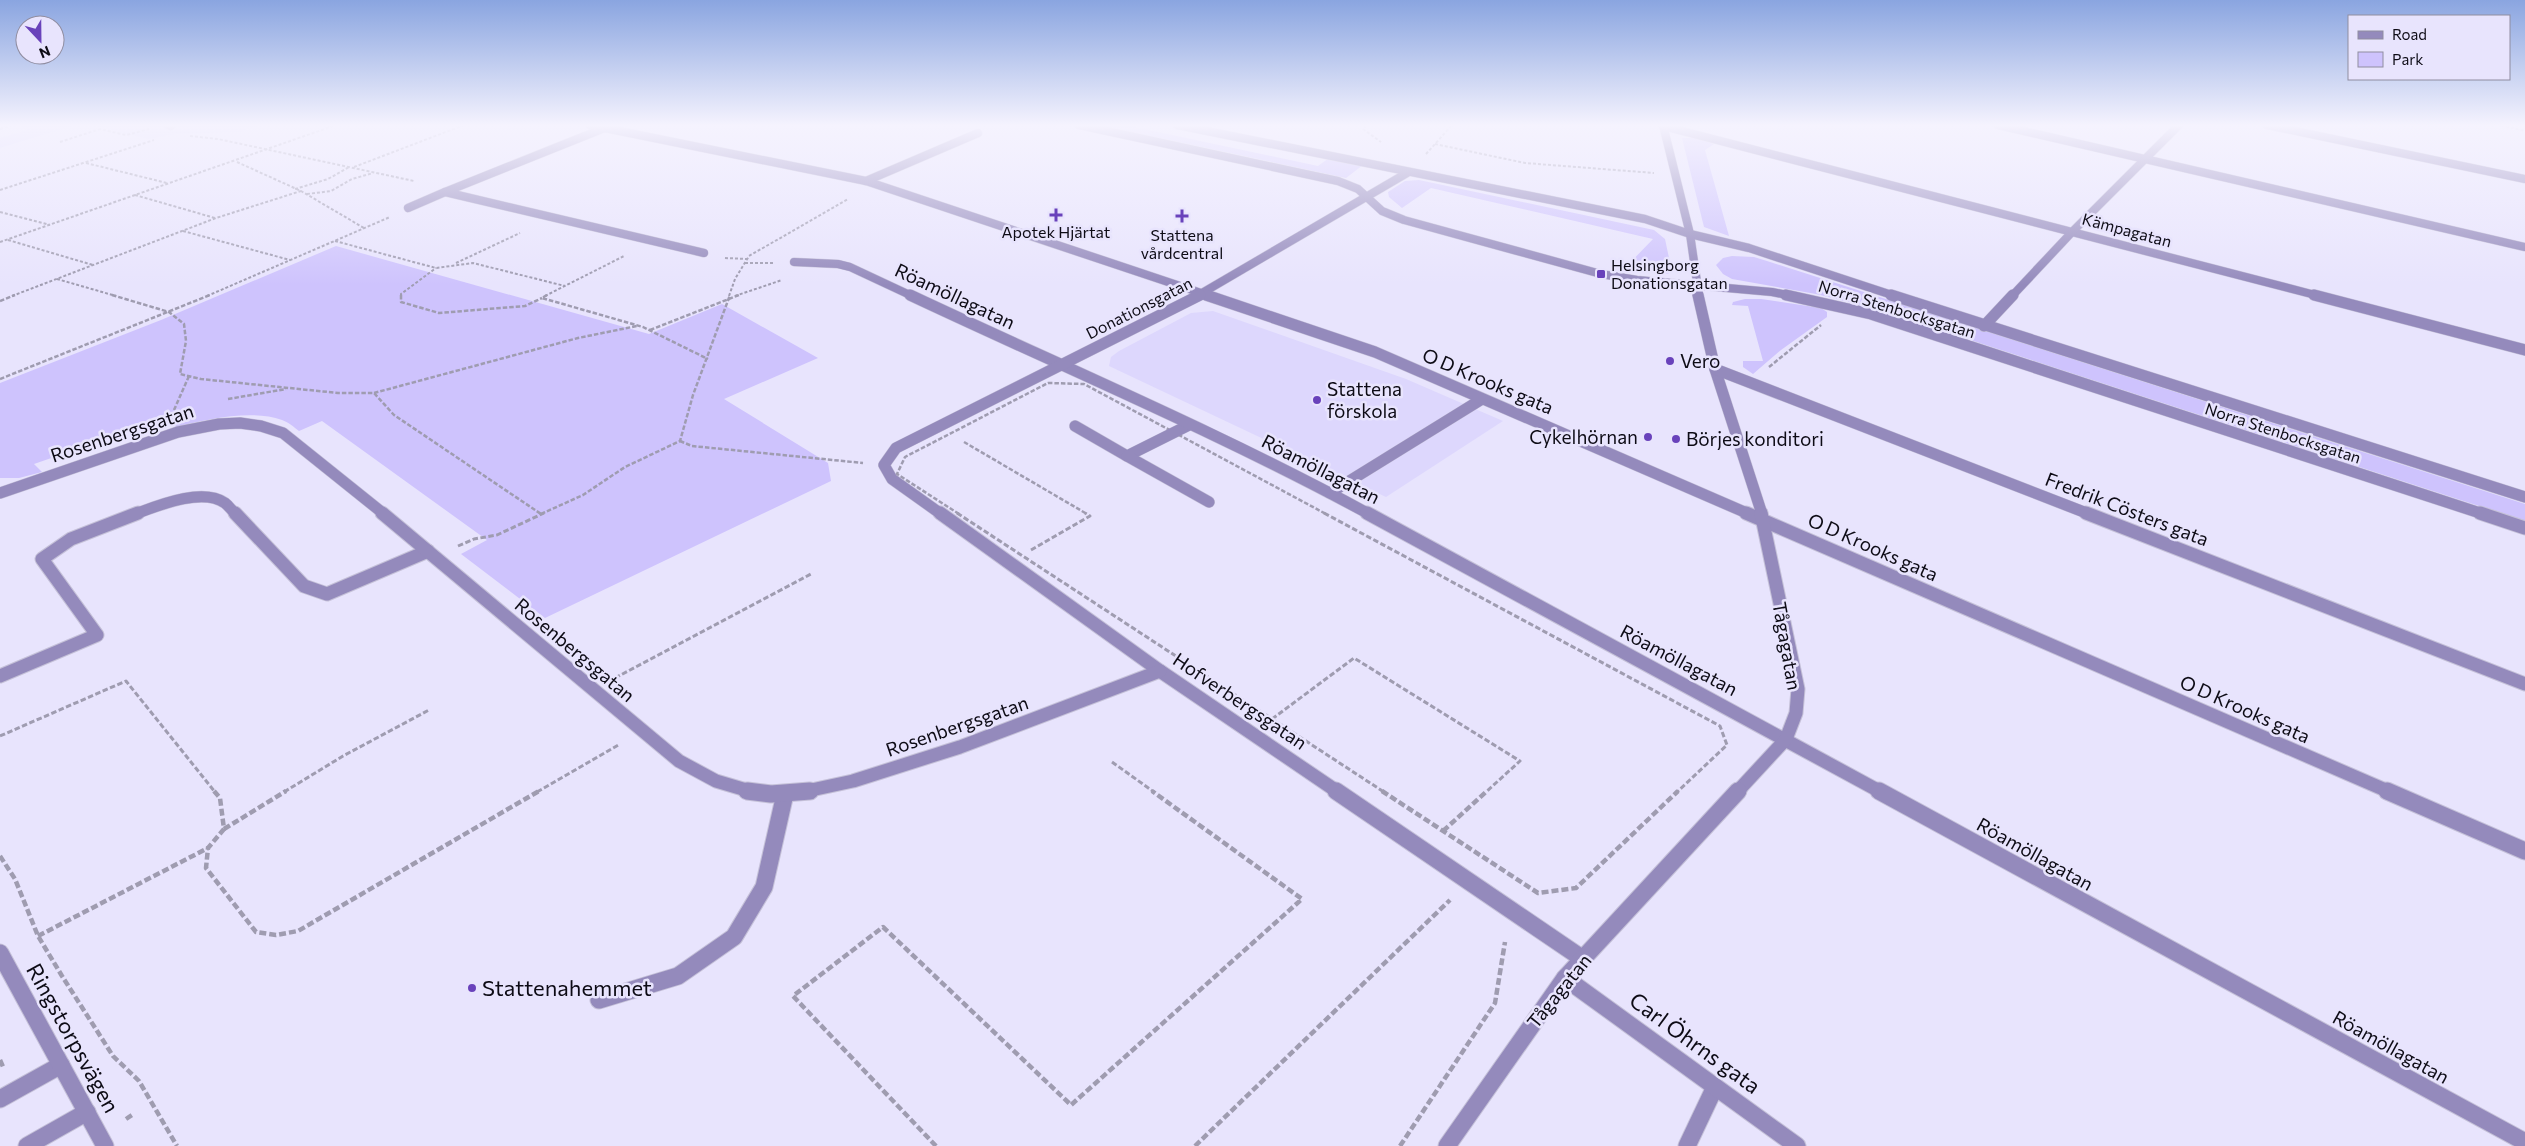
<svg xmlns="http://www.w3.org/2000/svg" width="2525" height="1146" viewBox="0 0 2525 1146" font-family="Commissioner,sans-serif">
	<rect width="100%" height="100%" fill="#e8e4fd"/>
	<g fill="#ddd7fd">
		<path d="M26,125h49l-75,23v-10l28,-8 -7,-3z"/>
		<path d="M90,125h171l-22,7 -64,2 -26,5z"/>
		<path d="M1213,311l193,68 97,42 -117,76 -277,-131 2,-9 8,-6 72,-38z"/>
	</g>
	<g fill="#cec3fd">
		<path d="M1099,125h26l193,41 11,-8 34,7 -17,13z"/>
		<path d="M1682,138h13l19,6 -9,6 24,86 -25,-9z"/>
		<path d="M1419,180l235,50 11,9 7,33 -5,2 -34,-3 -8,-3 28,-29 -222,-51 -29,20 -13,-11 -1,-5 17,-11z"/>
		<path d="M336,246l313,88 73,-30 96,54 -94,41 104,64 3,18 -286,137 -84,-64 26,-14 -165,-119 -23,10c-5,-4 -11,-9 -17,-11 -30,-11 -75,-1 -106,7l-12,-8 -130,45 8,8 -23,6h-19v-95l161,-63z"/>
		<path d="M1732,256l22,1 13,4 758,243v17l-656,-214 -53,-13 -84,-15 -9,-5 -7,-9 7,-7z"/>
		<path d="M1745,299h16l60,9 6,4v5l-46,33 -28,24 -10,-7v-6h20l-15,-55 -16,-1 1,-3z"/>
	</g>
	<g fill="none" stroke-linecap="round" stroke-linejoin="round">
		<defs>
			<g id="service-far2">
				<path d="M1075,426l52,30 62,-31"/>
				<path d="M1127,456l82,46"/>
				<path d="M1330,493l152,-94"/>
				<path d="M135,514c22,-8 67,-27 90,-11 4,3 7,8 11,11"/>
			</g>
			<g id="service-far1">
				<path d="M235,513l69,73 23,8 101,-43"/>
				<path d="M0,676l97,-41 -55,-76 29,-20 67,-26"/>
			</g>
			<g id="service">
				<path d="M599,1000l79,-24 56,-39 30,-50 21,-93"/>
				<path d="M0,1099l61,-34"/>
				<path d="M27,1146l60,-34"/>
				<path d="M1687,1146l28,-59"/>
			</g>
			<path id="pedestrian" d="M168,125l3,1"/>
			<g id="minor-far3">
				<path d="M590,125l276,56 344,115"/>
				<path d="M1079,125l259,56 20,8 24,22 22,9 197,54 36,6 135,12 20,4"/>
				<path d="M1177,125l468,94 45,15 59,14 146,48"/>
				<path d="M1663,125l27,109 9,62"/>
				<path d="M1998,125l527,122"/>
				<path d="M2267,125l258,54"/>
				<path d="M1663,126l656,170"/>
				<path d="M607,127l-162,65 259,61"/>
				<path d="M866,181l112,-48"/>
				<path d="M408,208l37,-16"/>
				<path d="M794,262l44,2 12,3 62,29"/>
				<path d="M1197,296l210,-123"/>
				<path d="M2012,296l61,-65 106,-106"/>
			</g>
			<g id="minor-far2">
				<path d="M910,295c153,72 310,138 459,219"/>
				<path d="M1206,295l169,57 374,162"/>
				<path d="M1698,295l17,74 47,145"/>
				<path d="M1786,295l85,19 612,200"/>
				<path d="M1891,295l634,202"/>
				<path d="M2314,295l211,55"/>
				<path d="M1984,326l29,-31"/>
				<path d="M1715,369l374,145"/>
				<path d="M0,493l178,-61 41,-8 21,-1 21,3 22,7 101,81"/>
				<path d="M941,514l-49,-35 -8,-14 12,-17 304,-153"/>
			</g>
			<g id="minor-far1">
				<path d="M382,513l297,248 37,20 37,11"/>
				<path d="M940,513l220,158 178,121"/>
				<path d="M1367,513l514,279"/>
				<path d="M1746,513l644,279"/>
				<path d="M2086,513l439,171"/>
				<path d="M2480,513l45,15"/>
				<path d="M802,792l51,-11 107,-34 200,-76"/>
				<path d="M1737,792l49,-53 10,-26 2,-24 -37,-176"/>
			</g>
			<g id="minor">
				<path d="M747,791l24,3 39,-3"/>
				<path d="M1336,791l247,168"/>
				<path d="M1879,791l646,351"/>
				<path d="M2387,791l138,60"/>
				<path d="M1565,978l232,168"/>
				<path d="M1447,1146l118,-168 173,-187"/>
			</g>
			<path id="tertiary" d="M0,953l105,193"/>
		</defs>
		<use href="#service-far2" stroke="#c5c1d8" stroke-width="12"/>
		<use href="#service-far1" stroke="#c5c1d8" stroke-width="15"/>
		<use href="#service" stroke="#c5c1d8" stroke-width="19"/>
		<use href="#pedestrian" stroke="#c5c1d8" stroke-width="9"/>
		<use href="#minor-far3" stroke="#c5c1d8" stroke-width="9"/>
		<use href="#minor-far2" stroke="#c5c1d8" stroke-width="12"/>
		<use href="#minor-far1" stroke="#c5c1d8" stroke-width="15"/>
		<use href="#minor" stroke="#c5c1d8" stroke-width="19"/>
		<use href="#tertiary" stroke="#c5c1d8" stroke-width="19"/>
		<g stroke="#9f9cb0" stroke-width="2" stroke-dasharray="3 2" stroke-linecap="butt">
			<path d="M1046,125h2"/>
			<path d="M1366,125l-3,4 18,13"/>
			<path d="M2501,125l24,6"/>
			<path d="M0,129l12,-4"/>
			<path d="M190,136l28,3 196,42"/>
			<path d="M60,142l40,-13 26,6 23,-6"/>
			<path d="M1435,144l90,19 129,10"/>
			<path d="M1426,154l26,-29"/>
			<path d="M237,162l64,29 63,37"/>
			<path d="M86,163l81,20"/>
			<path d="M354,167l110,-42"/>
			<path d="M295,189l33,-10 21,-12"/>
			<path d="M0,190l154,-50"/>
			<path d="M307,194l24,-3 21,-12 21,-6"/>
			<path d="M135,195l80,23"/>
			<path d="M0,212l50,13"/>
			<path d="M183,231l107,29"/>
			<path d="M8,240l85,25"/>
			<path d="M335,241l101,27 37,-5 92,23"/>
			<path d="M0,242l336,-117"/>
			<path d="M725,258l22,1"/>
			<path d="M456,263l64,-30"/>
			<path d="M745,263h29"/>
			<path d="M57,279l59,17"/>
			<path d="M12,296l204,-78 85,-27"/>
			<path d="M207,296l183,-79"/>
			<path d="M401,296v-2l35,-26"/>
			<path d="M545,296l79,-40"/>
			<path d="M729,296l6,-17 14,-23 99,-57"/>
			<path d="M735,296l47,-16"/>
		</g>
		<g stroke="#9f9cb0" stroke-width="2.5" stroke-dasharray="4.5 2" stroke-linecap="butt">
			<path d="M112,295l57,17 15,12 2,17 -6,33 21,5 137,14h36l20,22 147,99"/>
			<path d="M401,295v7l38,11 86,-7 17,-8"/>
			<path d="M547,295l-5,3 101,29 65,32"/>
			<path d="M0,301l15,-6"/>
			<path d="M650,330l89,-35"/>
			<path d="M1769,367l52,-42"/>
			<path d="M0,379l210,-84"/>
			<path d="M374,393l204,-55 59,-12"/>
			<path d="M228,399l58,-10"/>
			<path d="M174,410l15,-34"/>
			<path d="M680,441l12,5 171,17"/>
			<path d="M964,442l123,72"/>
			<path d="M541,514l42,-19 42,-28 55,-26 13,-46 37,-100"/>
			<path d="M959,514l-62,-40 8,-17 143,-74 36,1 242,130"/>
		</g>
		<g stroke="#9f9cb0" stroke-width="3" stroke-dasharray="5.5 2.5" stroke-linecap="butt">
			<path d="M957,513l427,279"/>
			<path d="M1324,513l396,213 7,19 -50,47"/>
			<path d="M458,546l16,-7 23,-4 47,-22"/>
			<path d="M1031,550l59,-34 -5,-3"/>
			<path d="M615,678l196,-104"/>
			<path d="M1272,719l82,-61 166,103 -34,31"/>
			<path d="M0,736l126,-55 89,111"/>
			<path d="M1112,762l42,30"/>
			<path d="M284,792l59,-36 86,-46"/>
			<path d="M537,792l83,-48"/>
		</g>
		<g stroke="#9f9cb0" stroke-width="4.5" stroke-dasharray="7 3" stroke-linecap="butt">
			<path d="M214,791l6,7 4,31 -16,19 -2,20 50,64 20,3 22,-4 241,-140"/>
			<path d="M1382,791l156,102 38,-5 102,-97"/>
			<path d="M224,829l62,-38"/>
			<path d="M1443,831l44,-40"/>
			<path d="M0,856l15,23 23,57 24,40 51,80 26,25 38,65"/>
			<path d="M38,936l170,-88"/>
			<path d="M0,1060l4,9"/>
			<path d="M126,1119l6,-4"/>
			<path d="M936,1146l-143,-150 90,-69 188,178 231,-206 -150,-108"/>
			<path d="M1195,1146l255,-246"/>
			<path d="M1400,1146l95,-143 10,-61"/>
		</g>
		<use href="#service-far2" stroke="#948abc" stroke-width="11"/>
		<use href="#service-far1" stroke="#948abc" stroke-width="13"/>
		<use href="#service" stroke="#948abc" stroke-width="17"/>
		<use href="#pedestrian" stroke="#948abc" stroke-width="8"/>
		<use href="#minor-far3" stroke="#948abc" stroke-width="8"/>
		<use href="#minor-far2" stroke="#948abc" stroke-width="11"/>
		<use href="#minor-far1" stroke="#948abc" stroke-width="13"/>
		<use href="#minor" stroke="#948abc" stroke-width="17"/>
		<use href="#tertiary" stroke="#948abc" stroke-width="17"/>
	</g>
	<linearGradient id="sky" x2="0" y2="1"><stop stop-color="#8aa5e0"/><stop offset="0.44" stop-color="#f5f3fe"/><stop offset="1" stop-color="#f5f3fe" stop-opacity="0"/></linearGradient>
	<rect width="2525" height="285" fill="url(#sky)"/>
	<g fill="#6942bb" stroke="#e8e4fd" stroke-width="2">
		<path d="M1053.5 207.5h5v5h5v5h-5v5h-5v-5h-5v-5h5z"/>
		<path d="M1179.5 208.5h5v5h5v5h-5v5h-5v-5h-5v-5h5z"/>
		<rect x="1596" y="269" width="10" height="10" rx="2.5"/>
		<circle cx="1670" cy="361" r="5"/>
		<circle cx="1317" cy="400" r="5"/>
		<circle cx="1648" cy="437" r="5"/>
		<circle cx="1676" cy="439" r="5"/>
		<circle cx="472" cy="988" r="5"/>
	</g>
	<g text-anchor="middle" stroke-width="5" stroke-linejoin="round" paint-order="stroke">
		<g font-size="16" fill="#0d0b15" stroke="#e8e4fd">
			<text transform="translate(2127 230) rotate(15)" y="6">Kämpagatan</text>
			<text transform="translate(1139 308) rotate(-27)" y="6">Donationsgatan</text>
			<text transform="translate(1897 309) rotate(17)" y="6">Norra Stenbocksgatan</text>
			<text transform="translate(2283 433) rotate(18)" y="6">Norra Stenbocksgatan</text>
		</g>
		<g font-size="16" fill="#0d0b15" stroke="#e8e4fd">
			<text x="1056" y="238">Apotek Hjärtat</text>
			<text x="1182" y="241">Stattena<tspan x="1182" dy="18">vårdcentral</tspan></text>
			<text x="1611" y="271" text-anchor="start">Helsingborg<tspan x="1611" dy="18">Donationsgatan</tspan></text>
		</g>
		<g font-size="19" fill="#0d0b15" stroke="#e8e4fd">
			<text transform="translate(955 296) rotate(25)" y="7">Röamöllagatan</text>
			<text transform="translate(1488 381) rotate(23)" y="7">O D Krooks gata</text>
			<text transform="translate(122 433) rotate(-18)" y="7">Rosenbergsgatan</text>
			<text transform="translate(1321 469) rotate(27)" y="7">Röamöllagatan</text>
			<text transform="translate(2127 509) rotate(21)" y="7">Fredrik Cösters gata</text>
			<text transform="translate(1873 547) rotate(24)" y="7">O D Krooks gata</text>
			<text transform="translate(1787 646) rotate(80)" y="7">Tågagatan</text>
			<text transform="translate(575 650) rotate(40)" y="7">Rosenbergsgatan</text>
			<text transform="translate(1679 660) rotate(28)" y="7">Röamöllagatan</text>
			<text transform="translate(1240 701) rotate(34)" y="7">Hofverbergsgatan</text>
			<text transform="translate(2245 709) rotate(24)" y="7">O D Krooks gata</text>
			<text transform="translate(957 726) rotate(-19)" y="7">Rosenbergsgatan</text>
			<text transform="translate(2035 854) rotate(29)" y="7">Röamöllagatan</text>
			<text transform="translate(1559 991) rotate(-51)" y="7">Tågagatan</text>
			<text transform="translate(2391 1047) rotate(29)" y="7">Röamöllagatan</text>
		</g>
		<g font-size="19" fill="#0d0b15" stroke="#e8e4fd" text-anchor="start">
			<text x="1680" y="368">Vero</text>
			<text x="1327" y="396">Stattena<tspan x="1327" dy="22">förskola</tspan></text>
			<text x="1638" y="444" text-anchor="end">Cykelhörnan</text>
			<text x="1686" y="446">Börjes konditori</text>
		</g>
		<g font-size="22" fill="#0d0b15" stroke="#e8e4fd" text-anchor="start">
			<text x="482" y="996">Stattenahemmet</text>
		</g>
		<g font-size="22" fill="#0d0b15" stroke="#e8e4fd">
			<text transform="translate(73 1038) rotate(61)" y="8">Ringstorpsvägen</text>
			<text transform="translate(1695 1043) rotate(36)" y="8">Carl Öhrns gata</text>
		</g>
	</g>
	<rect x="2348" y="15" width="162" height="65" fill="#e8e4fd" stroke="#908da0"/>
	<rect x="2358" y="31" width="25" height="8" fill="#948abc" stroke="#908da0"/>
	<text x="2392" y="40" font-size="15" fill="#0d0b15">Road</text>
	<rect x="2358" y="52" width="25" height="15" fill="#cec3fd" stroke="#908da0"/>
	<text x="2392" y="65" font-size="15" fill="#0d0b15">Park</text>
	<g transform="translate(40 40) rotate(158)"><circle r="24" fill="#e8e4fd" stroke="#908da0"/>
	<path d="M0-4L9 19L0 12L-9 19Z" fill="#6942bb"/>
	<text y="-8" font-size="14" font-weight="bold" text-anchor="middle" fill="#0d0b15">N</text>
	</g>
</svg>
